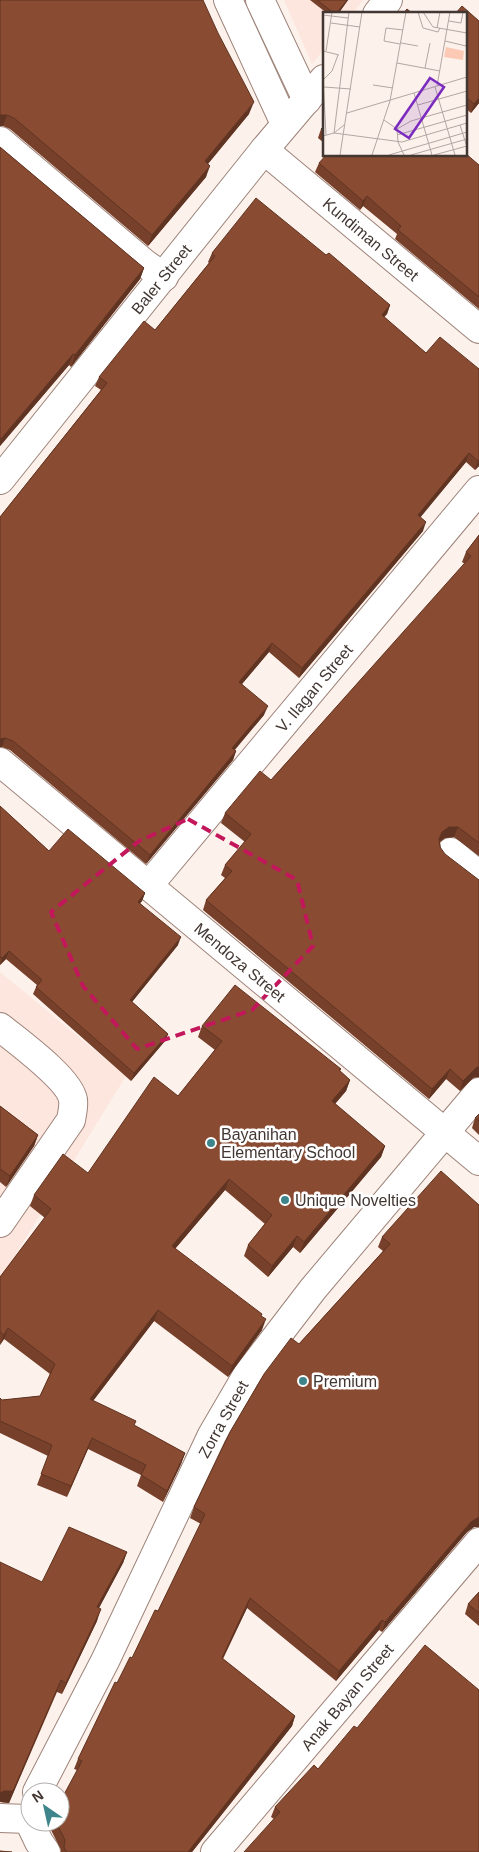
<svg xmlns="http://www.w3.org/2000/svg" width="479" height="1852" viewBox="0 0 479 1852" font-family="Helvetica,sans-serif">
	<rect width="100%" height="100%" fill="#fdf1ec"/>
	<g fill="#fce6dd">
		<path d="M284,0h79l-11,14h-28v35l-12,15z"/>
		<path d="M0,972l126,104 -126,204z"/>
	</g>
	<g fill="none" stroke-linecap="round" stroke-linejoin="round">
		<defs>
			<g id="minor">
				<path d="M228,0l57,124"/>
				<path d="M260,0l47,100"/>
				<path d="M377,14l11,-14"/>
				<path d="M0,141l144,122 20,14"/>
				<path d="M264,150l215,179"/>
				<path d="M0,480l264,-330 60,-71"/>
				<path d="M0,762l479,399"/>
				<path d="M451,852l28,23"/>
				<path d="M148,886l331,-396"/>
				<path d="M0,1027c17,14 70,52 73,73 1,6 -1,14 -2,20l-71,103"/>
				<path d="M37,1792l68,-131 107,-226 35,-60 66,-86 166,-197"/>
				<path d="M0,1818l28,1 11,23 7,10"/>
				<path d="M215,1852l264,-310"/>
			</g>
		</defs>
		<use href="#minor" stroke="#9d8379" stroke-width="30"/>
		<use href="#minor" stroke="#fff" stroke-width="28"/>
	</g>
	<g fill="#76402a">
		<path d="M0,0l249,114 -41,50 -2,13 -58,69 -138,-117 -7,-3z"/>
		<path d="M310,0h38l-10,14h-10z"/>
		<path d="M465,14l14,7v82l-8,10 -6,-5z"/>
		<path d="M324,126v17l-6,-5 3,-9z"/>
		<path d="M0,147l144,121 -4,11 -69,88 -2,-2 -69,81z"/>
		<path d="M319,163l160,2v144l-84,-70 2,-5 -34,-28 -3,4 -45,-38z"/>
		<path d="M212,253l114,2 64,50 -3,9 -3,3 42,36 53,16v97l-4,4 -9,-8 -46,55 3,14 -124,147 -30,-26 -27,32 22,31 -30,35 2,1 -3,9 -87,104 -136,-114 -8,-3h-2v-230l101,-127 -6,-4 4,-9 56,-47 54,-67 -1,-1z"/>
		<path d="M479,535v321l-25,-19 -9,1 -5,4 33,236 -13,13 -14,-12 -17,20 -226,-189 3,-10 19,-22 -4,-3 4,-10 20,-23 -24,-19 4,-10 46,-33 194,-216 -3,-2 4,-10z"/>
		<path d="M0,806l49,45 96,42 -3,8 -2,2 38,42 -46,57 36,32 -3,7 -34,40 -98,-87 4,-9 -31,-26 -6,6z"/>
		<path d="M202,1026l139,43 -1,2 10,9 -4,11 -11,13 50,42 -4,11 -81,96 -7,-6 -25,30 -24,-21 4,-11 17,-21 -40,-34 -50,59 86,67 1,14 -34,47 -74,-56 -61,80 42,25 50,27 -4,11 -18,38 -26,-16 4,-11 -53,-26 -21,48 -30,-12 11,-29 -48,-23v-35l2,2 38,-4 10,-22 -46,-35 -4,6v-68l45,-59 -15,-12 4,-11 54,-22 90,-77 37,-46 -17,-13z"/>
		<path d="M0,1106l38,29 -4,11 -28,41 -6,-5z"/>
		<path d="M479,1114v21l-7,-7 3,-10z"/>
		<path d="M479,1205v322h-5l-7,5 -85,100 -3,-2 -43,51 -89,-73 -24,51 72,57 -3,10 -100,126h-131v-2l-12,-24 1,-4h10l17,-52 -3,-1 4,-10 39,-76 15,-25 26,-47 43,-87 -11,-6 4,-11 105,-163 84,-93 -5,-4 4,-10z"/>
		<path d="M127,1552l-4,11 -24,45 -2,13 -35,73 -5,-2 -48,111 -9,-1 42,-220z"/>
		<path d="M479,1592v34l-14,-12 3,-10z"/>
		<path d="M357,1728l-83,91 -3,-2 4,-10 43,-38z"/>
	</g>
	<g fill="#603422">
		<path d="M347,0h1l-10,14h-2z"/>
		<path d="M479,98v5l-8,10 3,-9z"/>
		<path d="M254,102l-5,12 -48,58 4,-11z"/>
		<path d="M0,115h7l-4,11h-3z"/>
		<path d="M210,166l-4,11 -58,69 4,-11z"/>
		<path d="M367,196l-4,10 -3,4 3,-9z"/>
		<path d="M144,268l-4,11 -69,88 4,-12z"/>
		<path d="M390,305l-3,9 -9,10 4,-9z"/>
		<path d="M73,354l-4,11 -69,81v-5l1,-2z"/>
		<path d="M469,453l-3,9 -51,62 3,-9z"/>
		<path d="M478,461h1v5l-4,4z"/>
		<path d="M426,522l-3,9 -124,147 3,-10z"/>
		<path d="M272,643l-3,9 -33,39 3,-9z"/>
		<path d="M268,706l-4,9 -35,42 3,-9z"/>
		<path d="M5,738l-3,9h-2v-8z"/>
		<path d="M236,751l-3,9 -87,104 4,-9z"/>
		<path d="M449,827h9l-4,10 -9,1 -6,4 -3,7 6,-17z"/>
		<path d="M145,893l-3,8 -7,8 3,-7z"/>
		<path d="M181,937l-3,8 -51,63 3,-8z"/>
		<path d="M9,951l-3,8 -6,6 2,-7z"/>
		<path d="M168,1034l-3,7 -34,40 3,-8z"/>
		<path d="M477,1067h2v10l-6,1 -13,13 3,-10z"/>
		<path d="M450,1069l-4,10 -17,20 3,-10z"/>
		<path d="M350,1080l-4,11 -18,21 4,-11z"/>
		<path d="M38,1135l-4,11 -28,41 4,-11z"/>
		<path d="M385,1146l-4,11 -81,96 4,-11z"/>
		<path d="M229,1179l-4,11 -57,67 4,-11z"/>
		<path d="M297,1236l-4,11 -25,30 4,-11z"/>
		<path d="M158,1310l-4,11 -68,89 4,-11z"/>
		<path d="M266,1319l-4,11 -34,47 4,-11z"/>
		<path d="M8,1328l-4,11 -4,6 4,-10z"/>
		<path d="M92,1438l-4,11 -21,48 4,-11z"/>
		<path d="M185,1453l-4,11 -18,38 4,-11z"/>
		<path d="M478,1517h1v10h-5l-7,5 -85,100 3,-10 86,-100z"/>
		<path d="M127,1552l-4,11 -30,56 4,-12z"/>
		<path d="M250,1598l-3,10 -29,60 4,-10z"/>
		<path d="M101,1609l-4,12 -35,73 4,-11z"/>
		<path d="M382,1620l-3,10 -43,51 3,-10z"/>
		<path d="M61,1680l-52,123 -9,-1v-9z"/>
		<path d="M295,1716l-3,10 -100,126h-4z"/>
	</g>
	<g fill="#894b31" stroke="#603422">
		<path d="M0,0h203l15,33 36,69 -49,59 5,5 -58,69 -138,-117 -7,-3h-7z"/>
		<path d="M317,0h30l-11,14h-1z"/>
		<path d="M462,6l17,15v77l-5,6 -9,-8v-82h-10z"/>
		<path d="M407,9l6,5h-10z"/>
		<path d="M324,126v5l-3,-2z"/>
		<path d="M0,147l144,121 -69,87 -2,-1 -72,85 -1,-1z"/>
		<path d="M465,153l14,12v132l-81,-67 3,-4 -34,-30 -4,5 -44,-38 7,-8h139z"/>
		<path d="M256,198l70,57 3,-2 61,52 -8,10 44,38 14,-16 39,32v92h-1l-9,-8 -51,62 8,7 -124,146 -30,-25 -33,39 29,24 -36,42 4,3 -86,104 -137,-114 -8,-3 -5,1v-222l107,-134 -8,-6 45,-56 11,9 60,-74 -3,-3z"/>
		<path d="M479,535v308l-21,-16h-9l-7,5 -3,7 1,8 5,7 34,26v187h-2l-14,14 -13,-12 -18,20 -226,-189 26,-29 -7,-6 26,-31 -26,-21 35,-42 11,9 200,-224 -5,-4z"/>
		<path d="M0,806l49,45 19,-22 77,64 -7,9 43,35 -51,63 38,34 -34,39 -98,-86 6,-7 -33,-29 -7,7 -2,-2z"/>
		<path d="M235,985l106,84 -2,1 11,10 -18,21 53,45 -81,96 -7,-6 -25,30 -24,-21 24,-30 -43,-36 -57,67 90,68 -1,2 5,3 -34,47 -74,-56 -68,89 46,22 -2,4 51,28 -18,38 -26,-16 5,-10 -54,-27 -21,48 -30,-12 11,-29 -52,-24v-23l2,2 38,-4 15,-32 -47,-36 -4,7 -4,-3v-55l51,-68 -17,-14 29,-41 25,19 66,-96 24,19 44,-55 -20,-15z"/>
		<path d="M0,1106l38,29 -28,41 -10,-7z"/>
		<path d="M479,1114v7l-4,-3z"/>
		<path d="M441,1171l38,34v312l-8,5 -86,100 -3,-2 -43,51 -89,-73 -28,60 73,58 -107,136h-121l-3,-4 1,-8 -9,-18h4v-20l22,-41 -4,-2 37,-77 2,1 13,-26 2,1 23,-48 3,1 47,-97 -11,-7 36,-75 34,-58 27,-36 8,6 91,-100 -8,-7z"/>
		<path d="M69,1527l58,25 -30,55 4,2 -35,74 -5,-3 -48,111h-9l-4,2v-231l42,20z"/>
		<path d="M479,1592v21l-11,-9z"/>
		<path d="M425,1645l54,45v162h-235l36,-40 -5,-5 39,-42 4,4 36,-43 3,2z"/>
		<path d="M0,1851l11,1h1h-12z"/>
	</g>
	<path fill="none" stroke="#c2185b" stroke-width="4" stroke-dasharray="10 6" stroke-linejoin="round" d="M188,819l109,61 16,66 -61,64 -115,39 -54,-63 -32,-74 88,-71z"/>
	<g fill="#3d858a" stroke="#fff" stroke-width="2">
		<circle cx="211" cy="1143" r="5"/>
		<circle cx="285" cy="1200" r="5"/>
		<circle cx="303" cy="1381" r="5"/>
	</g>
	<g text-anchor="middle" stroke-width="5" stroke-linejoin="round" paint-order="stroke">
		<g font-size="16" fill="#423732" stroke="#fff">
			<text transform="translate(371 239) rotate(40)" y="6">Kundiman Street</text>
			<text transform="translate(161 279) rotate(-51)" y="6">Baler Street</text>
			<text transform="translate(314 688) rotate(-50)" y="6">V. Ilagan Street</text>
			<text transform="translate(240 962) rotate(40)" y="6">Mendoza Street</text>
			<text transform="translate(223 1419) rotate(-61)" y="6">Zorra Street</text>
			<text transform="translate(347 1697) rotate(-50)" y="6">Anak Bayan Street</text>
		</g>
		<g font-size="16" fill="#423732" stroke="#fff" text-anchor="start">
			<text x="221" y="1140">Bayanihan<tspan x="221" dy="18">Elementary School</tspan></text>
			<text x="295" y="1206">Unique Novelties</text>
			<text x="313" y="1387">Premium</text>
		</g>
	</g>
	<g transform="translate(323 12)">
		<rect width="144" height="144" fill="#fdf1ec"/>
		<path d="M123,35l18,4 -1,9 -19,-3z" fill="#fbc9b4"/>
		<path fill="none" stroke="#b2a7a2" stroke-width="1" d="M95,0l5,16 15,4 2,-4M100,0l10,15 34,6M0,3l25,3M126,9l12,2 2,-11M8,11l29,4M114,16l3,-16M122,29l21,5M78,31l17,3M77,32l-16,-3 2,-13 17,2M0,39l16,4M3,39l6,-39M74,51l43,8M102,56l5,-25M0,66l3,57M1,67l8,-8 6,-16M50,73l20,3M114,74l13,-74M1,75l27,2M112,75l20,68M91,81l18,62M95,93l49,-14M24,101l120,-36M61,108l13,9 1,13 6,13M137,113l7,22M74,117l14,-8 56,-16M11,121l68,9 65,-19M11,121l15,-121M74,123l70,-20M0,124l11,-3 10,-8M17,143l22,-143M49,143l18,-54 16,-89M66,143l78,-23M88,143l56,-16M111,143l33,-9"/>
		<path fill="#7b2cbf" fill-opacity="0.15" stroke="#7b2cbf" stroke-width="2.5" d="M107,66l14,9 -35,51 -14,-9z"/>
		<rect width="144" height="144" fill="none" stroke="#423732" stroke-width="2.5"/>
	</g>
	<g transform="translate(45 1807) rotate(326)"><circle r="24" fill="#ffffff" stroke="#b3afad"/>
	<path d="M0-4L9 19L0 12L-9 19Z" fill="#3d858a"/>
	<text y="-8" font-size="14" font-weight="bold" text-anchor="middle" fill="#423732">N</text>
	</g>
</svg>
